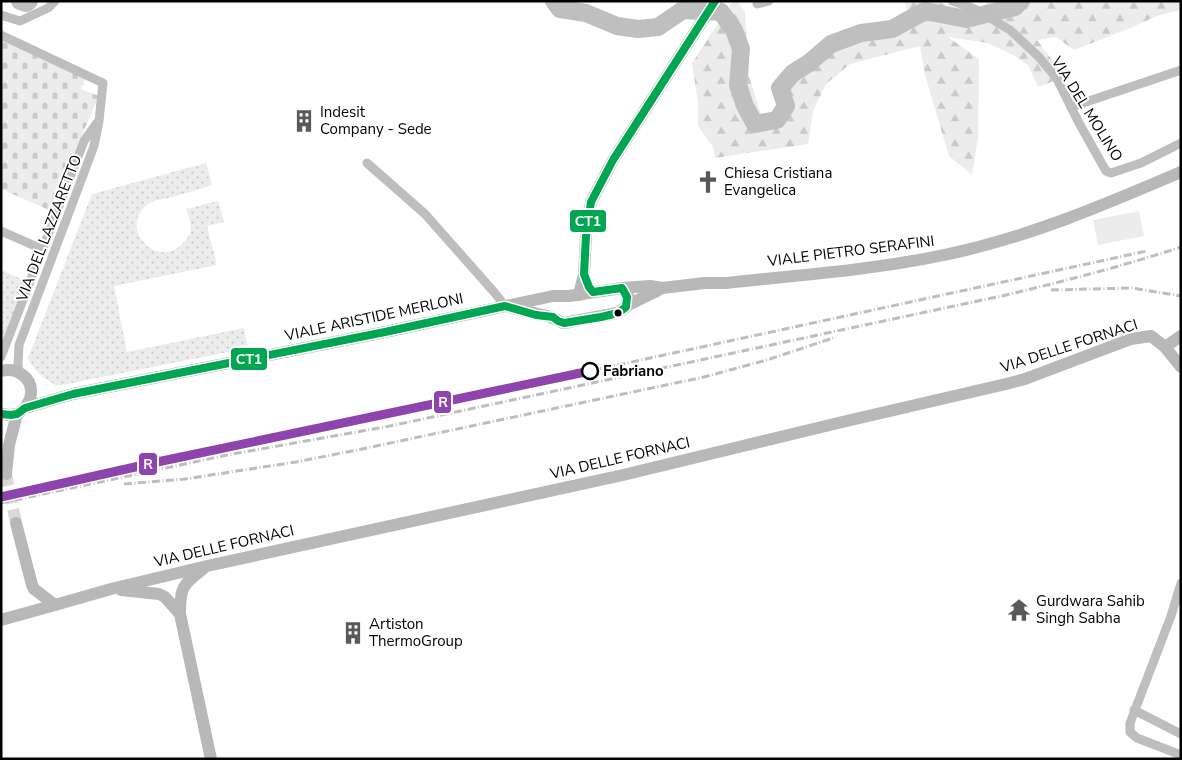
<svg xmlns="http://www.w3.org/2000/svg" width="1182" height="760" viewBox="0 0 1182 760" font-family="'Nunito Sans',sans-serif">
	<defs>
		<pattern id="grass-dots" width="8" height="8" patternUnits="userSpaceOnUse" patternTransform="scale(1.25)"><rect width="8" height="8" fill="#ececec"/><path d="M2 2h.1M6 6h.1" fill="none" stroke="#c9c9c9" stroke-width="1.8" stroke-linecap="round"/></pattern>
		<pattern id="forest-firs" width="22" height="20" patternUnits="userSpaceOnUse" patternTransform="scale(1.25)"><rect width="22" height="20" fill="#ececec"/><path d="M5 1l3.5 6h-7zM16 11l3.5 6h-7z" fill="#c9c9c9"/></pattern>
		<pattern id="cemetery-stones" width="16" height="16" patternUnits="userSpaceOnUse" patternTransform="scale(1.25)"><rect width="16" height="16" fill="#ececec"/><path d="M2 7V4a2 2 0 0 1 4 0v3zM10 15v-3a2 2 0 0 1 4 0v3z" fill="#c9c9c9"/></pattern>
	</defs>
	<rect width="100%" height="100%" fill="#fff"/>
	<g fill="url(#grass-dots)">
		<path d="M206,163l6,22c-14,5 -29,9 -44,13 -5,1 -13,2 -18,5 -35,22 7,69 33,40 12,-12 8,-20 3,-34l32,-8 6,21 -17,4 10,39 -103,21 13,66 117,-24 4,20 -191,38c-11,-6 -25,-16 -29,-28l64,-164z"/>
		<path d="M1,270l25,11 -25,64z"/>
	</g>
	<path fill="url(#forest-firs)" d="M733,1h4l8,11 4,64 11,36 16,16 2,-25 -1,-25 25,-14 38,-18 31,-11 36,-25 -2,-9h31l30,11 17,-4 5,-7h193v9l-22,5 -31,14 -54,21 -18,-13 -19,3 28,37 -27,10 -10,-22 -13,-9 -27,-13 -40,-6 31,22 -1,79 -6,37 -23,-19 -24,-81 -5,-29 -70,18 -24,20 -13,27 -5,33 -93,14 -2,-11 -15,-21v-23l-6,-40z"/>
	<path fill="url(#cemetery-stones)" d="M1,39l85,38 -5,12 18,7 -50,114 -48,-21z"/>
	<path fill="#ececec" d="M1139,211l5,25 -46,9 -5,-25z"/>
	<g fill="none" stroke-linecap="round" stroke-linejoin="round">
		<g stroke="#bfbfbf" stroke-width="18">
			<path d="M20,1l6,2 3,-2"/>
			<path d="M554,1l6,8 26,4 31,13 21,3 20,-2 25,-17 38,2 13,18 7,19 -3,36 7,21 10,18 22,-4 9,-14 -6,-18 13,-15 16,-10 22,-19 30,-11 31,-4 33,-18 41,8 49,-12 6,-6"/>
		</g>
		<path stroke="#d9d9d9" stroke-width="12" stroke-dasharray="12 6" stroke-linecap="butt" d="M6,474l10,49"/>
		<g stroke="#bebebe" stroke-width="9">
			<path d="M952,1l23,8 35,21 29,27 18,22 22,44 27,48 5,2 30,-10 40,-20"/>
			<path d="M757,4l12,-3"/>
			<path d="M1,15l19,6 28,-13 7,-7"/>
			<path d="M1,35l102,48 -4,38 -5,25 -75,199 -1,19 1,8"/>
			<path d="M1071,107l110,-37"/>
			<path d="M367,163l58,51 69,78 11,14"/>
			<path d="M1,231l41,18"/>
			<path d="M1,357l83,-216 13,-18"/>
			<path d="M1181,583l-10,33 -41,107v9l7,6 44,17"/>
			<path d="M1134,710l47,24"/>
		</g>
		<g stroke="#b8b8b8" stroke-width="12">
			<path d="M622,288l28,-2 12,2 43,-5h21c73,-8 147,-13 218,-28 83,-17 160,-50 237,-83"/>
			<path d="M579,295l5,-21 2,-38 5,-34 22,-42 102,-159"/>
			<path d="M509,307c13,4 27,6 41,10 5,1 9,5 14,6l53,-10c4,-2 6,-4 10,-7 11,-7 24,-11 35,-18"/>
			<path d="M1165,347l16,-11"/>
			<path d="M1,371c15,-4 31,6 30,22 0,6 -3,10 -6,15"/>
			<path d="M1,414l10,1 6,-1 8,-6 48,-14 312,-62 168,-36h16l53,-8 6,8 -2,11"/>
			<path d="M6,474l3,-29 8,-31"/>
			<path d="M16,523l16,62 2,4 21,16"/>
			<path d="M203,569c-21,16 -23,19 -23,45l31,145"/>
			<path d="M121,590l38,4 6,3 15,17"/>
			<path d="M1,620l54,-15 56,-16 96,-23 416,-91 215,-52 168,-39 19,-5 106,-40 20,-3 14,11 16,20"/>
		</g>
		<g stroke="#bebebe" stroke-width="3" stroke-dasharray="8 2.5 1 2.5" stroke-linecap="butt">
			<path d="M1051,290l81,-2 49,8"/>
			<path d="M590,371l557,-120"/>
			<path d="M124,484l61,-5 111,-17 66,-13 342,-72 63,-17 69,-23"/>
			<path d="M1,503l226,-48 163,-29 616,-131c59,-14 117,-29 175,-48"/>
		</g>
		<defs>
			<path id="bus-1" d="M1,414l10,1 6,-1 8,-6 48,-14 312,-62 120,-26 31,9 17,2 5,4 6,2 37,-6 17,-4 8,-6 1,-10 -5,-9 -29,4 -4,-5 -5,-13 2,-38 5,-34 22,-42 102,-159"/>
		</defs>
		<use href="#bus-1" stroke="#fff" stroke-width="11"/>
		<use href="#bus-1" stroke="#00a651" stroke-width="8"/>
		<defs>
			<path id="rail-1" d="M1,497l161,-36 428,-90"/>
		</defs>
		<use href="#rail-1" stroke="#fff" stroke-width="12"/>
		<use href="#rail-1" stroke="#8e44ad" stroke-width="9"/>
	</g>
	<defs>
		<symbol id="building-bare" viewBox="-9 -9 18 18"><path d="M-4-6H4V6H1V3H-1V6H-4ZM-2.5-4.3h1.7v1.8h-1.7ZM.8-4.3h1.7v1.8H.8ZM-2.5-1h1.7V.8h-1.7ZM.8-1h1.7V.8H.8Z" fill="#595959" stroke="#fff" stroke-width="2.5" paint-order="stroke"/></symbol>
		<symbol id="church-bare" viewBox="-9 -9 18 18"><path d="M-1.2-6h2.4v3.5h3.3v2.4h-3.3V6h-2.4V-.1h-3.3v-2.4h3.3Z" fill="#595959" stroke="#fff" stroke-width="2.5" paint-order="stroke"/></symbol>
		<symbol id="temple-bare" viewBox="-9 -9 18 18"><path d="M0-6L5-2H3V0L6.5 2.5H4V6H1.5V3h-3V6H-4V2.5H-6.5L-3 0V-2H-5Z" fill="#595959" stroke="#fff" stroke-width="2.5" paint-order="stroke"/></symbol>
	</defs>
	<g fill-rule="evenodd">
		<use href="#building-bare" x="288" y="105" width="32" height="32"/>
		<use href="#church-bare" x="692" y="166" width="32" height="32"/>
		<use href="#temple-bare" x="1003" y="594" width="32" height="32"/>
		<use href="#building-bare" x="337" y="617" width="32" height="32"/>
	</g>
	<circle fill="#000" stroke="#fff" stroke-width="2" cx="618" cy="313" r="4.5"/>
	<circle fill="#fff" stroke="#000" stroke-width="2.5" cx="590" cy="371" r="8"/>
	<g text-anchor="middle" stroke-width="4" stroke-linejoin="round" paint-order="stroke">
		<g font-size="15" fill="#000" stroke="#fff">
			<text transform="translate(1087 109) rotate(58)" y="5">VIA DEL MOLINO</text>
			<text transform="translate(49 228) rotate(-69)" y="5">VIA DEL LAZZARETTO</text>
			<text transform="translate(851 251) rotate(-7)" y="5">VIALE PIETRO SERAFINI</text>
			<text transform="translate(374 317) rotate(-12)" y="5">VIALE ARISTIDE MERLONI</text>
			<text transform="translate(1069 346) rotate(-18)" y="5">VIA DELLE FORNACI</text>
			<text transform="translate(620 458) rotate(-13)" y="5">VIA DELLE FORNACI</text>
			<text transform="translate(224 546) rotate(-13)" y="5">VIA DELLE FORNACI</text>
		</g>
		<g font-size="15" fill="#000" stroke="#fff" text-anchor="start">
			<text x="320" y="117">Indesit<tspan x="320" dy="17">Company - Sede</tspan></text>
			<text x="724" y="178">Chiesa Cristiana<tspan x="724" dy="17">Evangelica</tspan></text>
			<text x="1036" y="606">Gurdwara Sahib<tspan x="1036" dy="17">Singh Sabha</tspan></text>
			<text x="369" y="629">Artiston<tspan x="369" dy="17">ThermoGroup</tspan></text>
		</g>
		<g font-size="15" font-weight="bold" fill="#000" stroke="#fff" text-anchor="start">
			<text x="603" y="376">Fabriano</text>
		</g>
	</g>
	<g stroke="#fff" stroke-width="2">
		<rect x="569" y="209" width="38" height="24" rx="5" fill="#00a651"/>
		<rect x="230" y="347" width="38" height="24" rx="5" fill="#00a651"/>
		<rect x="433" y="390" width="19" height="24" rx="5" fill="#8e44ad"/>
		<rect x="138" y="452" width="20" height="24" rx="5" fill="#8e44ad"/>
	</g>
	<g font-size="14" text-anchor="middle" font-weight="bold" fill="#fff">
		<text x="588" y="226">CT1</text>
		<text x="249" y="364">CT1</text>
		<text x="443" y="407">R</text>
		<text x="148" y="469">R</text>
	</g>
	<rect width="1182" height="760" fill="none" stroke="#000000" stroke-width="5"/>
</svg>
